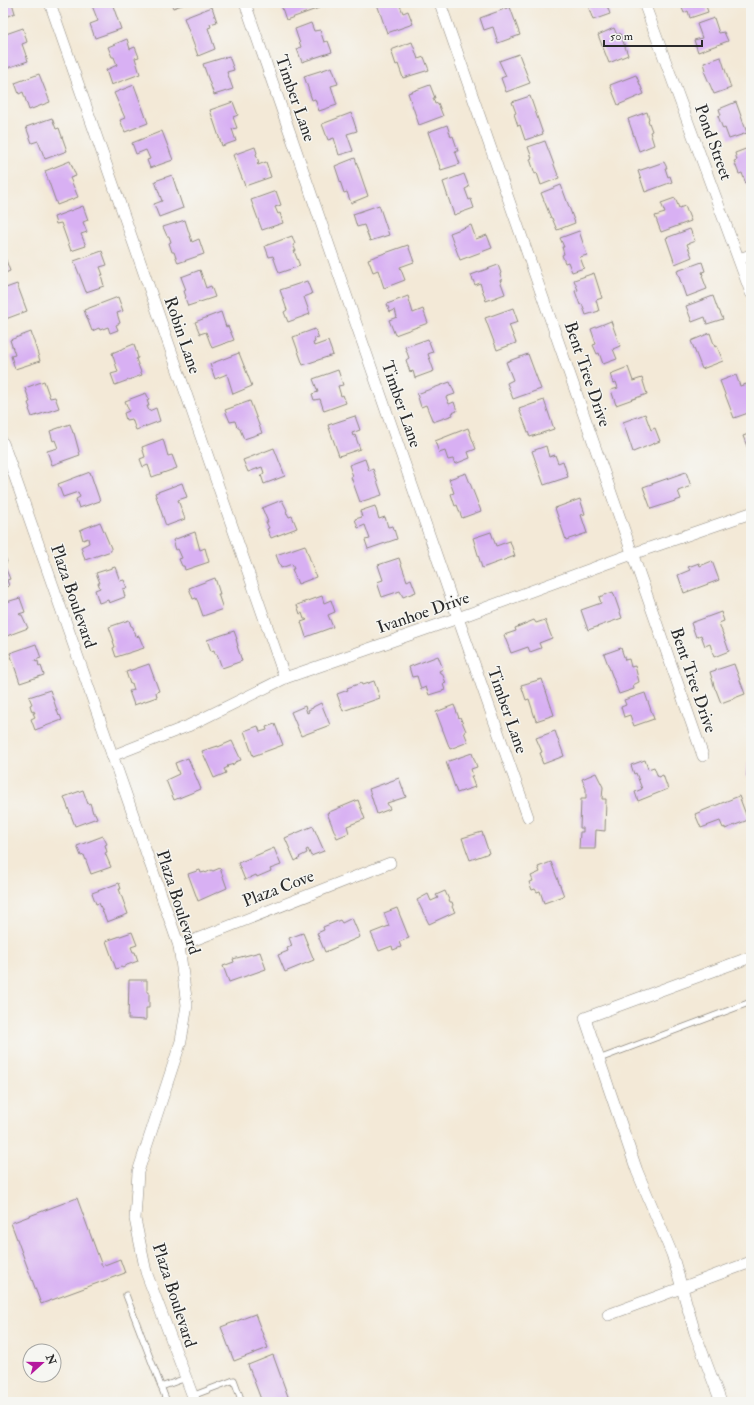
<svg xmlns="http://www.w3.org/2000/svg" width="754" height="1405" viewBox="0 0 754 1405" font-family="'IM FELL Double Pica',serif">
	<rect width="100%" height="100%" fill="#f6f6f2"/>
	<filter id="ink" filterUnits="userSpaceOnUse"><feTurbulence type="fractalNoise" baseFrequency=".025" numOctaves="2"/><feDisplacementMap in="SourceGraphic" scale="8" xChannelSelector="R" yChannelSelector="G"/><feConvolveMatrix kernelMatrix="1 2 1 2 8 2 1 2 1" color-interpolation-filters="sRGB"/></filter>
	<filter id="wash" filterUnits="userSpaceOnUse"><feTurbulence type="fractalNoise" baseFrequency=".012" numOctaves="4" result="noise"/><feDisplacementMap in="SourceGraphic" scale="16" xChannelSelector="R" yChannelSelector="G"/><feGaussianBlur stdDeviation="0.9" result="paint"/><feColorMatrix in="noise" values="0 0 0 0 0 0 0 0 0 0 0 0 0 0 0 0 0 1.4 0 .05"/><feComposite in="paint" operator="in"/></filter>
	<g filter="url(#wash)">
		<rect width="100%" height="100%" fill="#f3e9d7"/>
		<g id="blocks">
			<g fill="#d8b0f3">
				<path d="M3,3h9l3,10 -12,5z"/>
				<path d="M91,3h21l9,26 -26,9 -5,-14 8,-3z"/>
				<path d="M171,3h17l-15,5z"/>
				<path d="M285,3h32l2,5 -33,12 -5,-15z"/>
				<path d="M378,3h21l4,10 5,-2 5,13 -26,9 -10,-29z"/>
				<path d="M587,3h19l4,11 -17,6z"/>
				<path d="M680,3h25l3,9 -18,6 -2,-7 -4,2z"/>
				<path d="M212,7l5,15 -7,2 1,3 -3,1 7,21 -17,7 -14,-38z"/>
				<path d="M510,7l10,28 -22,8 -5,-16 -9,3 -4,-12z"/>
				<path d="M714,18l5,15 5,-1 4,9 -30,11 -4,-12 8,-2 -5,-14z"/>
				<path d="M311,23l3,8 6,-1 4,12 4,-1 4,11 -30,10 -5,-13 4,-2 -6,-18z"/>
				<path d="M23,28l4,14 -5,2 6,17 -21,7 -4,-11v-22z"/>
				<path d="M614,28l3,7 3,-2 8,22 -19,8 -11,-28z"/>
				<path d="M127,39l3,10 5,-2 4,10 -4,1 5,16 -29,11 -5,-15 11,-5 -3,-8h-2l-4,-10z"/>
				<path d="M412,42l6,17 6,-2 5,13 -26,8 -5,-14 -2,1 -5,-15z"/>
				<path d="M519,54l11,29 -24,9 -5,-14 5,-2 -7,-15z"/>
				<path d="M229,56l5,14 -7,2 6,17 -19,6 -11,-31z"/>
				<path d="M721,57l10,31 -17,6 -10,-23 2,-1 -2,-7z"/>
				<path d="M332,67l6,17 -7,2 6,19 -18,6 -4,-12 -3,1 -8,-24z"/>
				<path d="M39,74l11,28 -21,8 -6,-18 -4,2 -4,-11z"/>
				<path d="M636,75l8,19 -26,11 -8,-20z"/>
				<path d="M134,85l14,38 -23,9 -5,-12 5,-2 -11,-25z"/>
				<path d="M430,85l5,13h-2l2,6 3,-1 5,13 -24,9 -11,-32z"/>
				<path d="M530,96l13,38 -18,6 -5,-15 -2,1 -4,-12 2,-1 -4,-11z"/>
				<path d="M233,102l5,13 -5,2 4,11 -5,1 4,12 -14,5 -12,-36z"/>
				<path d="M736,102l11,31 -18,6 -4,-11 -2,1 -5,-13 3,-1 -2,-6z"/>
				<path d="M647,112l2,7 -1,1 4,11 -2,1 4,13 -15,6 -11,-32z"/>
				<path d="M351,113l6,18 -10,3 6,17 -14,4 -5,-17 -6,2 -6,-16z"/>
				<path d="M52,118l4,11 3,-1 8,23 -22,8 -7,-18 -6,2 -6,-16z"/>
				<path d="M447,125l4,12 2,-1 5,15h-3l5,13 -19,6 -13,-38z"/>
				<path d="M162,131l11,29 -23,8 -3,-8 3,-1 -4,-9 -10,4 -4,-11z"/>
				<path d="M545,141l14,37 -18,7 -4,-12 -2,1 -5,-15 2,-1 -4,-11z"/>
				<path d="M255,147l2,6 -1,1 3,9 -2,1 1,1 8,-3 5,15 -26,9 -12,-31z"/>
				<path d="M751,147v35l-5,2 -4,-11 -3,1 -5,-13 3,-1 -2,-7z"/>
				<path d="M355,158l13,38 -17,7 -4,-11 -3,1 -9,-27z"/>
				<path d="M70,161l6,15 -6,2 8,19 -21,8 -12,-34z"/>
				<path d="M664,162l3,6h-2l3,9 2,-1 2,6 -27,10 -7,-21z"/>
				<path d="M464,174l5,13 -4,2 4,11 2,-1 3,9 -20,7 -11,-33z"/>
				<path d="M172,175l11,33 -24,9 -5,-13 8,-3 -7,-20z"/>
				<path d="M561,185l14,38 -18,7 -5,-12h-1l-10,-25z"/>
				<path d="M276,191l5,14 -6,2 3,7 2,-1 3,10 -21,7 -11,-30z"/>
				<path d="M675,198l4,10 6,-2 6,15 -30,11 -6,-16 10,-3 -4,-10z"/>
				<path d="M379,205l10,30 -19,6 -6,-16 -7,2 -4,-13z"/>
				<path d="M83,206l5,14 -5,2 4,10 -6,2 5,12 -15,5 -10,-28 -5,1 -2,-7z"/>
				<path d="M185,220l7,22 7,-3 5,15 -26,9 -4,-11h-2l-3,-9 2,-1 -2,-6h-2l-4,-9z"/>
				<path d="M471,225l5,14 11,-4 5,13 -32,12 -10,-27z"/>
				<path d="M690,229l5,12 -8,3 5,13 -17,7 -9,-26z"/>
				<path d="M579,231l8,24 -7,2 4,11 -12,4 -4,-10 -3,1 -3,-8 2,-1 -2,-7h2l-4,-9z"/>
				<path d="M292,236l3,8 -2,1 3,6h-2l6,15 -21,7 -6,-17 -4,1 -4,-11z"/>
				<path d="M408,245l6,17 -14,5 5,13 -21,8 -6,-18 -5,2 -5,-13z"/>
				<path d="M102,251l5,14 -7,2 3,8h-2l3,11 -18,6 -12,-31z"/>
				<path d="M3,252l7,19 -7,3z"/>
				<path d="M702,262l3,9 -3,1 1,3 -1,1 5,13 -21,8 -9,-26z"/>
				<path d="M498,265l3,8 -1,1 2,6h-2l5,14 -19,7 -6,-18 -5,2 -4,-10z"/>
				<path d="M200,270l6,18 5,-2 4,11 -27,9 -3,-8 1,-1 -2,-6 2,-1 -5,-13z"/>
				<path d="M594,273l8,25 -6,2 3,11 -13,4 -4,-11 -2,1 -5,-14 3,-1 -4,-10z"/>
				<path d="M307,281l5,13 -8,3 6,17 -22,8 -4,-10 3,-2 -7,-20z"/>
				<path d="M17,284l10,27 -24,9v-31z"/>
				<path d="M408,296l5,17 10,-4 5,14 -33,12 -6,-15 8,-3 -2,-7 -5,2 -3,-8z"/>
				<path d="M713,296l5,14h1l4,9 -16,5 -2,-7 -13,5 -6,-16z"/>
				<path d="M118,297l5,14 -6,2 3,10 -4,2 2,5 -8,3 -2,-6 -8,3 -1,-2 -7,3 -8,-21z"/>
				<path d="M513,308l5,14 -9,3 7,18 -19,7 -12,-32z"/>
				<path d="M221,312l5,15 2,-1 6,14 -22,8 -6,-16 -6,2 -5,-12z"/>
				<path d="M611,321l9,25 -7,3 4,10 -14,5 -4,-11 -2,1 -4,-9 3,-1 -5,-15z"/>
				<path d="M315,329l4,9 -5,1 1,3 -2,1 1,3 14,-5 5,14 -30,10 -10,-28z"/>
				<path d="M31,332l9,29 -25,8 -4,-13 4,-1 -5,-15z"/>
				<path d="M710,333l5,14 2,-1 6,15 -21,8 -11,-28z"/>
				<path d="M428,339l5,13 -5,2 6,17 -19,7 -2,-7 -3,1 -4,-12 3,-2 -4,-11z"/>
				<path d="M134,344l4,14 -2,1 6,16 -27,10 -4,-11 7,-2 -6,-19z"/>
				<path d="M239,353l13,33 -19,8 -6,-20 -12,5 -5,-15z"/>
				<path d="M528,354l13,35 -28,10 -6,-16 6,-3 -7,-18z"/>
				<path d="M628,367l5,14 9,-3 5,16 -31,11 -5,-15 7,-2 -2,-6 -3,1 -3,-9z"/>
				<path d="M338,370l5,15 -5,1 3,10 2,-1 3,8 -22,8 -4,-12 -6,1 -2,-6 6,-2 -5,-13z"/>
				<path d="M736,375l4,11 6,-2 5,13v4l-1,1 1,10 -17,6 -14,-37z"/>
				<path d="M44,381l6,17 5,-1 4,11 -27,9 -3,-8 1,-1 -2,-5 2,-1 -5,-14z"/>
				<path d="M450,382l5,12 -9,3 3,7 5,-2 3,9 -5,2 1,2 -20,7 -7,-17 -5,2 -4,-13z"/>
				<path d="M146,393l3,6 -2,1 2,6h-2l2,5 7,-3 4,13 -24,9 -4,-11 -6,1 -2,-7 5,-2 -4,-10z"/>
				<path d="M544,400l10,29 -24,8 -11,-28z"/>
				<path d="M250,401l12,32 -18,6 -5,-12h-2l-2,-6 -5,1 -5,-12z"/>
				<path d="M645,414l6,16 4,-2 5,13 -27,11 -10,-30z"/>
				<path d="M355,416l5,14 -8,3 1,3 2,-1 5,14 -21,7 -11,-31z"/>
				<path d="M70,424l3,9h1l6,22 -28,10 -5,-14 11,-3 -3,-8 -2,1 -3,-10z"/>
				<path d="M468,428l8,21 -8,3 2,6 -15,6 -2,-5 -5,1 -3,-9 -6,2 -4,-12z"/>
				<path d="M751,433v24l-8,-21z"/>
				<path d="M163,439l5,17 4,-1 5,13 -25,9 -4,-12 -5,2 -3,-8 5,-2 -3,-10z"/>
				<path d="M546,446l3,11 6,-2 3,8 5,-2 5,16 -24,8 -12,-34z"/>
				<path d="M274,448l11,28 -21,8 -3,-9 3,-2 -2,-6 -14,5 -5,-12z"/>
				<path d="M365,459l4,12 4,-2 9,26 -22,7 -9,-25 2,-1 -4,-11z"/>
				<path d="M90,472l10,29 -21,7 -3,-9 4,-2 -2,-5 -15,5 -5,-13z"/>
				<path d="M686,472l5,14 -13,5 3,8 -30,10 -8,-22z"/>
				<path d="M466,473l15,38 -19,7 -5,-13 -2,1 -4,-12 3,-1 -5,-14z"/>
				<path d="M182,483l5,14 -9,3 7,19 -19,7 -11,-33z"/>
				<path d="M580,499l5,15 -4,1 6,18 -21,7 -11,-32z"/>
				<path d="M282,500l5,10 -1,3h1l2,4 3,-1 5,12 -26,10 -4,-9 2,-1 -3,-6h2l-6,-14z"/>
				<path d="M375,506l4,13 6,-2 3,10 5,-1 4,13 -29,10 -3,-9 5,-1 -5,-14 -7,3 -3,-9 7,-2 -2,-6z"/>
				<path d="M100,522l11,26v3l-26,9 -4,-13 8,-4 -1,-5 -5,2 -3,-10z"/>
				<path d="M195,532l5,18 5,-2 4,14 -24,8 -1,-4h-2l-3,-7 3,-1 -4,-9 -2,1 -3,-10z"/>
				<path d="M491,532l5,14 14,-5 5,15 -33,12 -9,-30z"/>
				<path d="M305,545l11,32 -18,7 -6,-15h2l-2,-5 -11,4 -5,-13z"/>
				<path d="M3,551l4,11 -4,2z"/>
				<path d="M399,558l8,23 4,-2 5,13 -13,5 -3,-6 -18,6 -5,-15 6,-2 -5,-15z"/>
				<path d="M712,561l7,19 -35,13 -6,-18 12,-5 -2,-3 11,-4 1,3z"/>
				<path d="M5,567l5,12 -3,1 2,6 -6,2v-20z"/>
				<path d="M115,567l5,14 4,-1 3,8 -4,1 2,8 -16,6 -1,-3 -9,3 -4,-13 5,-2 -2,-5h2l-4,-10z"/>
				<path d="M215,578l5,16h-2l5,15 -20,7 -5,-14 -2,-4 -3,1 -4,-11z"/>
				<path d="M613,592l9,26 -34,12 -7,-20 20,-7 -2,-6z"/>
				<path d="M322,596l2,7 7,-3 4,12 -7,3 5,12 -27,10 -5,-15 6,-2 -1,-1h-2l-2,-6 -2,1 -3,-9z"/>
				<path d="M20,598l5,14 -6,2 1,1h2l6,13 -24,9 -1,-4v-30z"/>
				<path d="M721,612l3,9 -5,2 10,28 -15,6 -4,-13 -5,2 -4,-11 -5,2 -5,-14z"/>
				<path d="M129,620l2,6 2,1 1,6 1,-1 1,5 3,-1 5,12 -28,9 -3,-9 2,-1 -2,-6h1l-5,-14z"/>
				<path d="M534,620l2,3 9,-3 7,18 -13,5 2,5 -11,4 -2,-5 -17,6 -7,-18 12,-4 -1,-3z"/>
				<path d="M234,631l3,8h-1l2,7h-1l5,15 -20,7 -5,-14h-2l-1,-4 -3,1 -4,-11z"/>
				<path d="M36,644l5,14 -6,2 1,2 2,-1 1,6 2,-1 3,9 -24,8 -10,-30z"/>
				<path d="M621,648l4,12 4,-1 2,8 4,-1 4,16 -6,3 1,4 -15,5 -15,-40z"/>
				<path d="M438,656l5,13 -4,2 1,2h2l4,10 -3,1 2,6 -16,5 -3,-8 -5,2 -4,-13 -5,1 -3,-10z"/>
				<path d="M149,664l10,27 -3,1 1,5 -23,8 -5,-14 5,-1 -2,-7 -2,1 -4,-12z"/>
				<path d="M734,664l11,30 -24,9 -5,-13 -1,-1 -5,-17z"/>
				<path d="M542,679l12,36 -18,6 -7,-22 -3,1 -5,-15z"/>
				<path d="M374,681l6,17 -37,13 -6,-17 11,-4 -1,-2 14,-5 1,2z"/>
				<path d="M50,690l9,26 1,-1 2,5 -27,10 -4,-11 4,-2 -2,-4h2l-1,-2 -2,1 -2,-7 2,-1 -3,-7z"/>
				<path d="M645,693l9,26 -20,7 -4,-11 -6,2 -3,-10 5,-2 -2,-5z"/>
				<path d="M321,703l9,22 -29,11 -10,-24 14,-6 2,7 2,-1 -1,-2 5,-2v-1z"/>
				<path d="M454,705l5,13 1,-1 6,14 -2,1 4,10 -18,7 -14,-37z"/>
				<path d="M275,724l8,21 -30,11 -9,-25 14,-5 2,6 7,-2 -1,-3z"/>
				<path d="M555,731l9,25 -21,8 -2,-5 1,-1 -2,-5 2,-1 -6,-14z"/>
				<path d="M232,741l9,19 -6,2 -1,2 -7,2 1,1 -4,2 2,4 -12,5 -12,-27 16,-5v1z"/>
				<path d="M472,753l5,14 -6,2 2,7h-2l4,11 -18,6 -11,-31z"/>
				<path d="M188,758l13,31 -27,11 -8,-20 13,-6 -4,-11z"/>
				<path d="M645,760l3,9 6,-2 4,10 5,-2 5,14 -30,12 -3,-9 7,-3 -6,-16 -2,1 -3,-9z"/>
				<path d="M748,762h3v14h-4z"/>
				<path d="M596,773l7,14 -1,12h4l-1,32 -9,-1 -1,19h-16l1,-17h3v-4h-3l1,-29h5v-10l-4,-10z"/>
				<path d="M399,778l7,19 -19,6 3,6 -13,5 -8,-25z"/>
				<path d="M83,790l5,14 2,-1 3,10h2l2,5 -22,8 -11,-29z"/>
				<path d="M739,796l9,24 -23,9v-2l-2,1 -3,-7 -19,7 -6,-14z"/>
				<path d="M358,800l7,19 -18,7 2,7 -12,5 -10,-25z"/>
				<path d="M313,826l11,25 -13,5 -3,-7 -2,1 1,3 -8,4 1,1 -5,3 -10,-23z"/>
				<path d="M482,832l7,21 -19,7 -8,-22z"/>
				<path d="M103,836l4,8 -2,1 2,7 -2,1 6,14 -20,7 -7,-19 -3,1 -4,-10z"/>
				<path d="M274,848l7,17 -11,4 1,2 -14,6 -1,-2 -11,5 -7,-17z"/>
				<path d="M551,862l13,34 -20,7 -4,-12 -3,1 -2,-3 -3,1 -3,-8 4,-1 -2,-5 9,-4 -2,-5z"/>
				<path d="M220,868l7,20 -29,13 -10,-27 12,-4 1,3 4,-1 1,1 5,-3 2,1z"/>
				<path d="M119,883l2,6h-2l9,25 -21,8 -8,-19 -3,1 -4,-11z"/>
				<path d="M445,891l5,11h2l1,3 -1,2 3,5 -26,12 -12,-24 11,-6 3,7 7,-3 -2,-3z"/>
				<path d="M397,908l12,30 -10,4 2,5 -8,3 -1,-4 -13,5 -8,-18 18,-7 -5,-13z"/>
				<path d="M352,918l8,19 -35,15 -8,-19 7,-3 -1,-3 17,-7 2,3z"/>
				<path d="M132,932l5,13 -6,2 2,5h2l3,9 -11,4 -4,3 -2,-1 -5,2 -10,-28z"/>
				<path d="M303,933l11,27 -29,12 -7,-17 10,-4 -1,-3 5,-2 -3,-8z"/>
				<path d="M260,952l6,17 -37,13 -6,-16 11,-4 -1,-3z"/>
				<path d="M129,980h18v12h2v16h-3v12l-18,-1z"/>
				<path d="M77,1198l25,68 18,-7 5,14 -84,31 -30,-81z"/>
				<path d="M255,1314l13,34 -34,13 -13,-34z"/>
				<path d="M273,1355l17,47h-28l-14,-37z"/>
			</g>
		</g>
	</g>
	<g filter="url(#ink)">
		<use href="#blocks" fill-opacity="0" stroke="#8f8a81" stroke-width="1"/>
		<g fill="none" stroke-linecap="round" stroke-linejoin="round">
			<defs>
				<g id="service">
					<path d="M599,1059l152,-57"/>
					<path d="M126,1295l41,107"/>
					<path d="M161,1387l25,-9"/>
					<path d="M192,1396l42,-16 8,22"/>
				</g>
				<g id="minor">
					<path d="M50,3l235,675"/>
					<path d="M245,3l213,615 70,199"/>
					<path d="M440,3l263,753"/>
					<path d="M644,3l107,290"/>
					<path d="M739,259l12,-4"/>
					<path d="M3,443l176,503 8,59 -6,36 -43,131 -3,47 11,53 49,130"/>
					<path d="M112,756l76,-30 97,-48 173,-60 174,-64 119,-41"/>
					<path d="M179,946l211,-83"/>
					<path d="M608,1315l143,-53"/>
					<path d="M721,1402l-26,-69 -23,-79 -35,-83 -52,-153 166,-61"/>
				</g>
			</defs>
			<use href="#service" stroke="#8f8a81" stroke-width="7"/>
			<use href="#minor" stroke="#8f8a81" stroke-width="12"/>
			<use href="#service" stroke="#fff" stroke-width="5.5"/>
			<use href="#minor" stroke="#fff" stroke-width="11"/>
		</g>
	</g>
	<g text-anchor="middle" stroke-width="3" stroke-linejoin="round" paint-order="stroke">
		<g font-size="17" fill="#2b2b2b" stroke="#f6f6f2">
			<text transform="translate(296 98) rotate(71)" y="6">Timber Lane</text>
			<text transform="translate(714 142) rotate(70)" y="6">Pond Street</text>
			<text transform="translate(183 335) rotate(71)" y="6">Robin Lane</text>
			<text transform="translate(588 374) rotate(71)" y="6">Bent Tree Drive</text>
			<text transform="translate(402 404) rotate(71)" y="6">Timber Lane</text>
			<text transform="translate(74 596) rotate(71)" y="6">Plaza Boulevard</text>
			<text transform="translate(423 612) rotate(-19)" y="6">Ivanhoe Drive</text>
			<text transform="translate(694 680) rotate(71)" y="6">Bent Tree Drive</text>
			<text transform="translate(508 710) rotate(71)" y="6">Timber Lane</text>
			<text transform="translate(278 888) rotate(-21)" y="6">Plaza Cove</text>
			<text transform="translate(179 902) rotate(72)" y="6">Plaza Boulevard</text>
			<text transform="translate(175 1295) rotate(72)" y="6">Plaza Boulevard</text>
		</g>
	</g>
	<rect width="754" height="1405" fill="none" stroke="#f6f6f2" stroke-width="16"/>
	<g transform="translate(42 1363) rotate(69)"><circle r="19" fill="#f6f6f2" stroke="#a5a5a2"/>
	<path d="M0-3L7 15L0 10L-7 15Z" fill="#b5179e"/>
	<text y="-6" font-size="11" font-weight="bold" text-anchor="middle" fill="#2b2b2b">N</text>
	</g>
	<path d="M604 40v6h98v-6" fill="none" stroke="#2b2b2b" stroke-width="2"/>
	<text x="610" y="40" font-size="12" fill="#2b2b2b" stroke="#f6f6f2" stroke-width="3" paint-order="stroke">50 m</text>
</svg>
